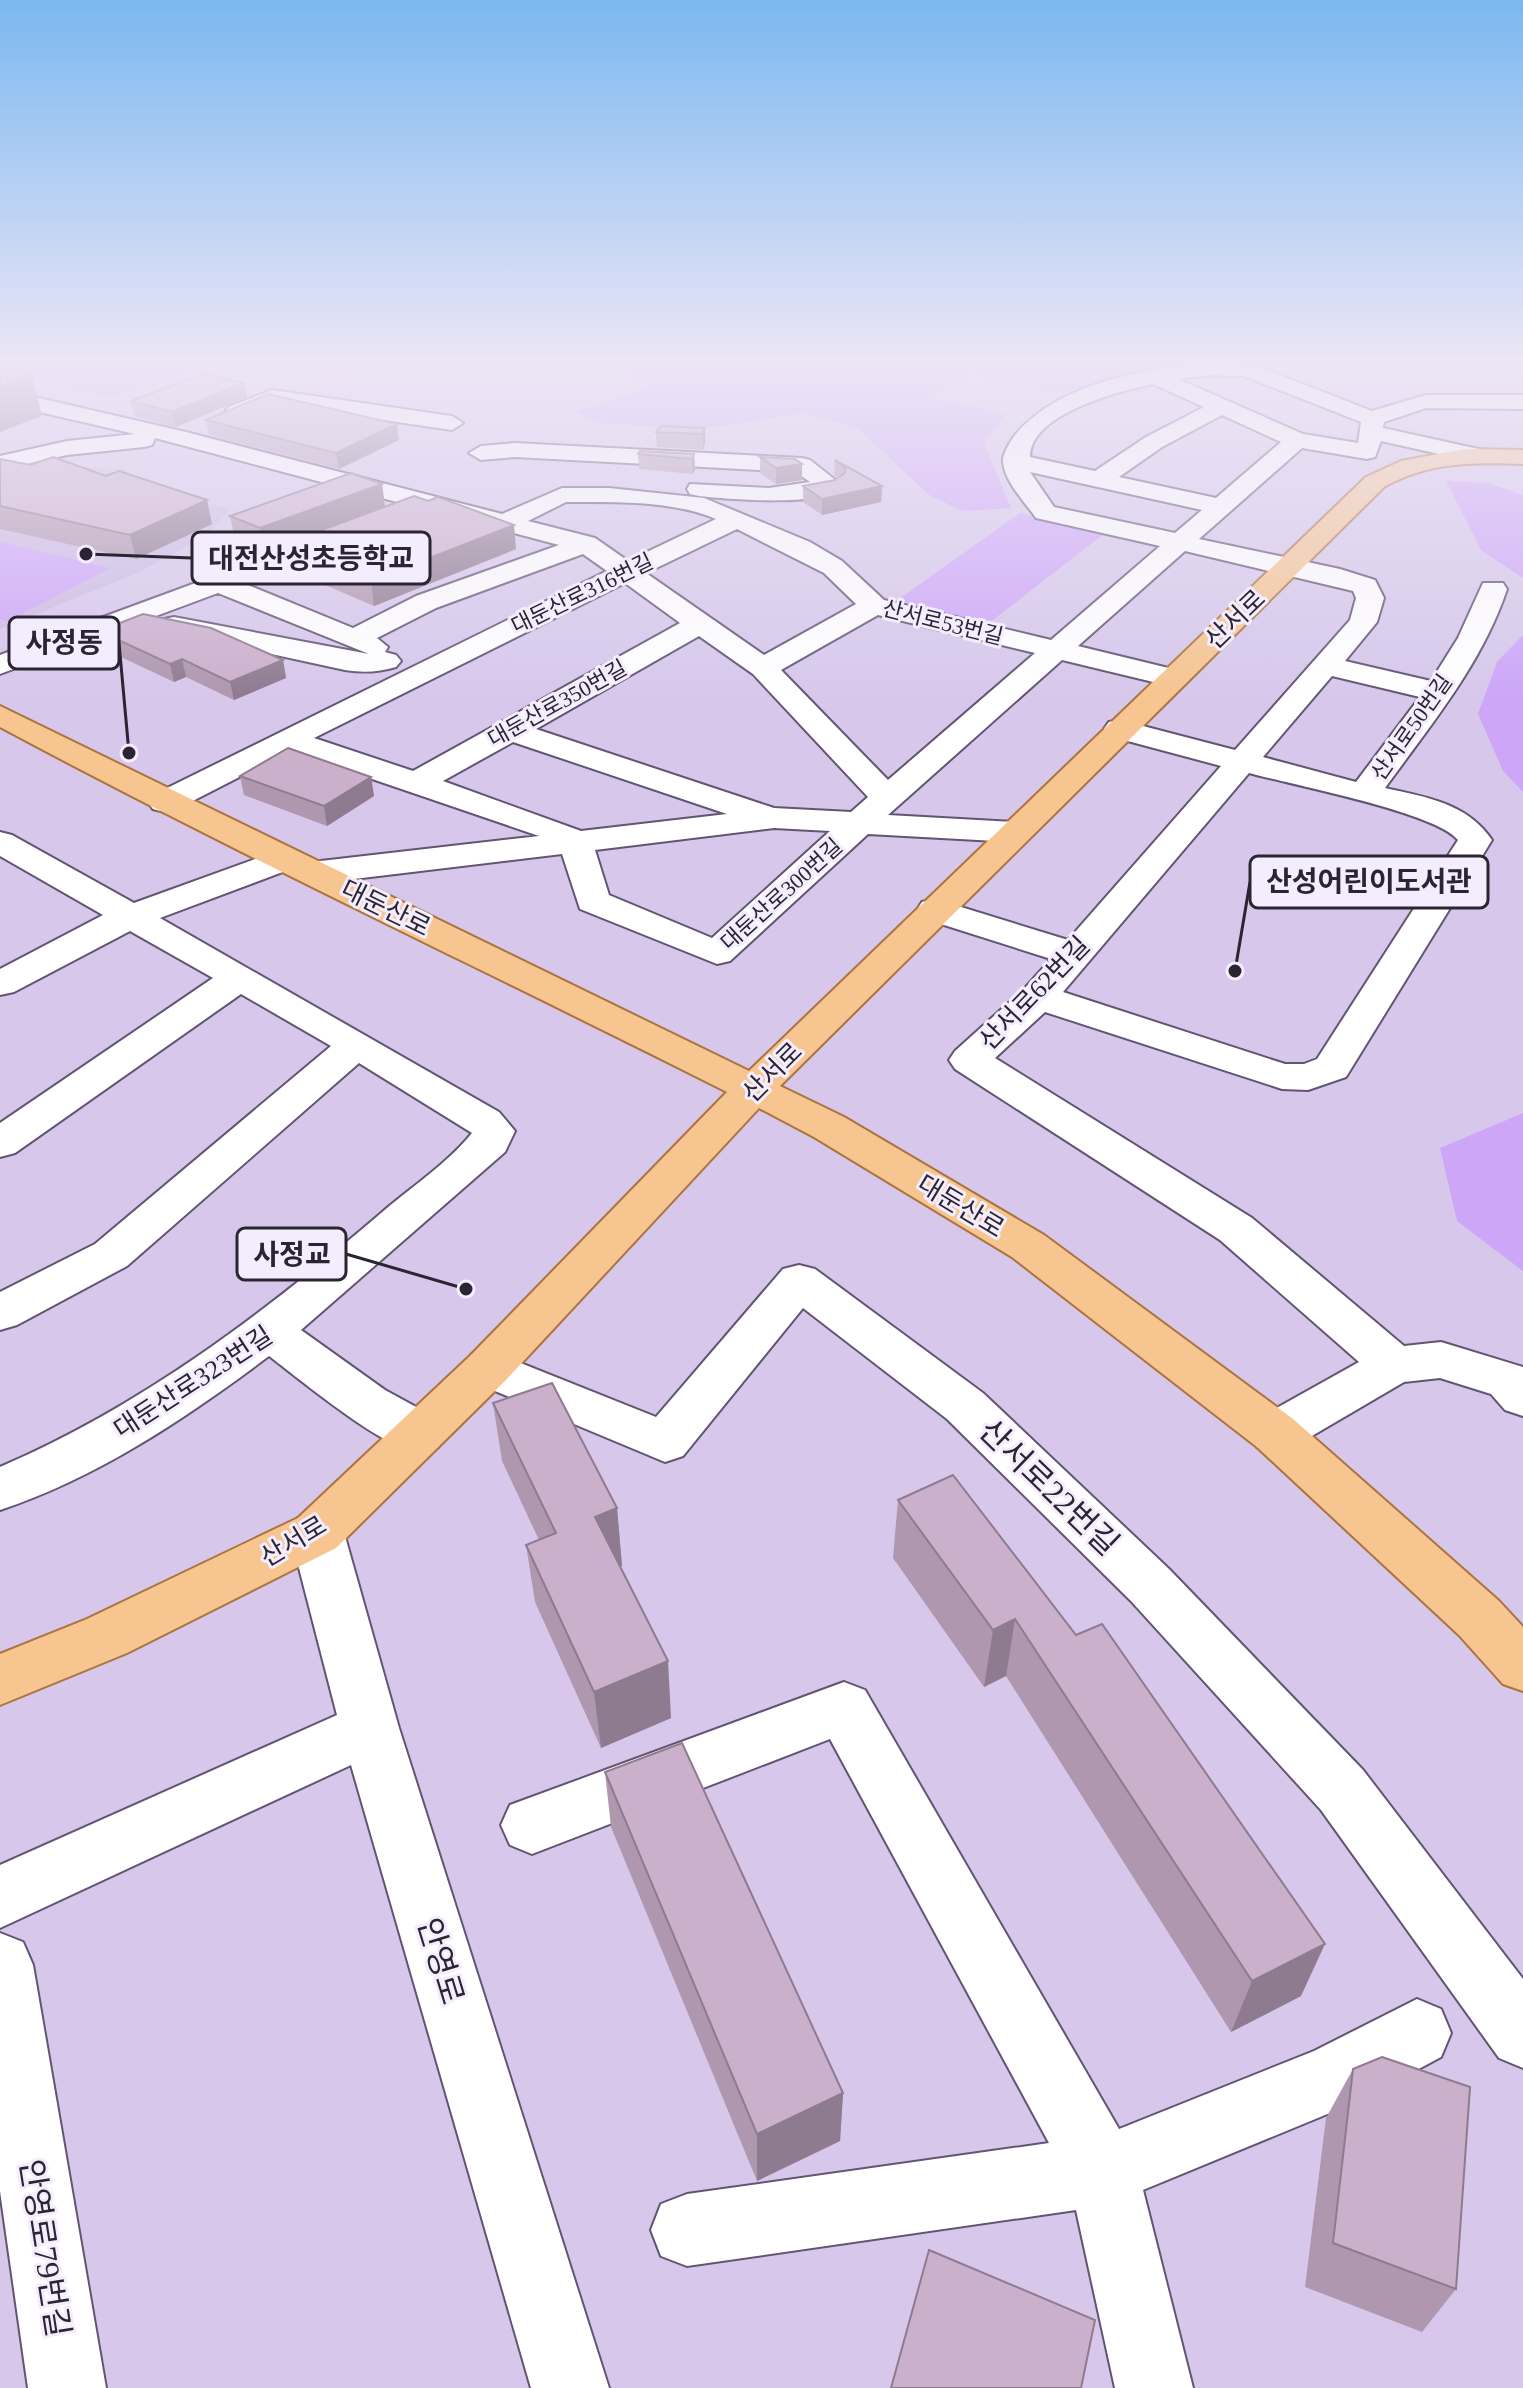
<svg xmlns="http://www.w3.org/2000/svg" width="1523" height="2388" viewBox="0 0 1523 2388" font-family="'Times New Roman','Noto Sans KR',serif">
	<rect width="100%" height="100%" fill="#d7c8eb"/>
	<path fill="#cdbbe4" d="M65,465l63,5 -18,17 43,4 77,18 -23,27 -70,37 -137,56v-162z"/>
	<g fill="#cda6f8">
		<path d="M0,363h378l-25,11 -135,-9 -108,32 -110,-26z"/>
		<path d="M613,363h606l1,1 -162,28 -86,-18 -43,23 76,17 -21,29 27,65 -49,3 -33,-16 -70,-66 -54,-16 -106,16 -100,-6 -24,-11 75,-26z"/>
		<path d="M1446,481l42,2 35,12v83l-42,-28z"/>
		<path d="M1020,513l85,20 -120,93 -90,-24z"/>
		<path d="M0,542l110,26 -102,53 -8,-2z"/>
		<path d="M1523,635v157l-20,-21 -25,-57 19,-52z"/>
		<path d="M1523,1113v158l-66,-50 -17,-73z"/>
	</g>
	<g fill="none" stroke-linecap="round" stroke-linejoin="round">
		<defs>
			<g id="minor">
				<path d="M1206,363l53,4 113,44 54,-16h97v14l-97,-1 -42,14 -1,6 100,22 4,5 -4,5 -8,2 -94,-21 -6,16 -8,2 -65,-11 -103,91 141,30 35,11 9,18 -7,24 -32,39 86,20 27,-43 25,-55h20l4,6c-25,75 -77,137 -122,199 41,9 82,15 107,52l-146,237 -38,13 -26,-1 -237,-77 -50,46 257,160 152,128 37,-4 82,25v49l-18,-6 -14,-16 -51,-16 -36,4 -111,65 -18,5 -18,-5 -7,-14 7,-14 102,-57 -139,-122 -265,-171 -6,-9 6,-9 69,-62 27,-30 -129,-41 -5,-8 5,-8 13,-3 133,41 153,-174 -112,-30 -5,-7 5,-7 11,-2 115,30 115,-130 6,-22 -3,-7 -168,-40 -107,95 107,26 4,6 -4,6 -11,3 -112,-27 -174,155 126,7 12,3 5,7 -5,7 -12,3 -146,-8 -138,127 -13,3 -137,-55 -18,-55 -250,30 -12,-4 -6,-7 6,-7 12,-4 227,-26 -249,-85 -113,58 -12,3 -12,-3 -5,-7 5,-7 454,-224 -24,-17 -147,54 -59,30 11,9 -3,5 11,3 5,6 -5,6c-17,5 -33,6 -51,3l-171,-37 -10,-2 -4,-6 4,-6 10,-2 195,37 -151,-61 -218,81v-19l350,-129 13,8 -4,5 -116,44 110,45 63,-32 143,-51 -404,-107 -3,7 -8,2 -77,8 -67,15v-14l67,-15 68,-7 -135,-31v-14l186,43 316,82 60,-26h47l95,10 106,44 32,19 42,39 167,40 109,-94 -124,-28c-12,-17 -31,-36 -33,-56 -1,-7 7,-20 12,-27 45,-53 125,-64 191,-72zM1209,375l35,1 117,46 -3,21 -55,-9 -125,-55zM1153,384l51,23 -58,30 -51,34 -65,-14c0,-43 89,-66 123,-73zM1222,415l59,27 -65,56 -97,-21 43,-30zM1030,472l172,38 -27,23 -121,-26zM566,502c47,0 106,-2 150,17l-88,42 -33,-23 -67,-17zM737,529l87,44 32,31 -92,51 -118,-82zM625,583l55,40 -267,148 -99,-33zM878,615l157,38 -147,127 -107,-110zM699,636l54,38 115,123 -17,15 -77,-4 -238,-79zM1332,676l88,21 -64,85 -93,-25zM513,742l214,72 -146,17 -138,-50zM1249,773c43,12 186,39 209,67l-141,219 -13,5h-19l-222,-72zM774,828l56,3 -118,107 -103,-43 -14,-45z"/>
				<path d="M272,390l180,26 11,7 -11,7 -178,-26 -38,15 -11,-7 3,-5z"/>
				<path d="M515,443l287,15 8,2 33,26c-15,22 -117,13 -144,10l-9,-2 -3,-5 3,-5 79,4 41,-6 -14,-10 -281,-15 -34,3 -12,-7 12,-7z"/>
				<path d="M0,832l12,3 122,68 138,-50 12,-3 12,3 5,7 -5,7 -136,51 339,194 16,19 -10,21 -204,178 84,60 53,29 7,14 -7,14c-5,1 -13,5 -18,5 -32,1 -123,-75 -151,-96 -83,62 -170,121 -269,154v-43c142,-61 263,-153 380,-253 30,-26 68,-51 92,-81l-113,-70 -232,203 -110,59 -17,5v-38l95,-48 236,-198 -90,-52 -226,159 -15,4v-34l213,-145 -83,-47 -116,61 -14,3v-26l103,-54 -103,-59z"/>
				<path d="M799,1265l16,4 168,124 186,176 194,201 160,209v89l-24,-10 -178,-248 -190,-209 -184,-182 -144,-111 -120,148 -18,6 -194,-81 -7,-13 7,-13 17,-5 168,67 127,-148z"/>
				<path d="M317,1511l19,7 8,15 55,195 210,660h-78l-180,-623 -351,163v-63l337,-150 -47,-182 8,-15z"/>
				<path d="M844,1682l21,8 254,439 195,-78 103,-52 24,10 10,24 -10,24 -82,44 -216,89 50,198h-78l-39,-178 -389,56 -26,-10 -10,-26 10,-26 26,-10 362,-51 -219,-404 -298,115 -22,-9 -9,-20 9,-20z"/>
				<path d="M0,1933l23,9 10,23 73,423h-78l-28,-197z"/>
			</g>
			<path id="major" d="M1465,449l58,1v14c-50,-2 -95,-2 -139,23l-604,599 64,31 200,118 249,184 206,182 24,26v64l-20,-7 -44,-49 -202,-188 -245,-190 -198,-120 -55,-29 -254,273 -169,167 -209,105 -127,52v-51l87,-35 211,-101 173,-163 256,-263c-242,-122 -488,-237 -727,-365v-21l749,365 617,-594 35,-16z"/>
		</defs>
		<use href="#minor" stroke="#625472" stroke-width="4"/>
		<use href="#major" stroke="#ab743f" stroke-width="4"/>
		<use href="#minor" fill="#fff" fill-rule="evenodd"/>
		<use href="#major" fill="#f6c590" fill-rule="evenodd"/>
	</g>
	<g fill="#af97af">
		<path d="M244,383l3,14 -71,30 -42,-11 -3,-15z"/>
		<path d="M206,420l193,20 -60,29 -130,-34z"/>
		<path d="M705,428v15l-2,7 -46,-3 -1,-15z"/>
		<path d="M638,454h56l1,16 -2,4 -54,-5z"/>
		<path d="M760,457l42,23 -26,4 -16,-11z"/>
		<path d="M0,459l212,65 -76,35 -136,-30z"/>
		<path d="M835,460l47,26 -1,16 -59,13 -19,-13v-16l32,-6 3,-2 -4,-3z"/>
		<path d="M382,484l3,22 131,43 -142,57 -72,-31 -2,-7 -4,-2 -4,-23 -27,10 -30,-13 -5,-24z"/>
		<path d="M99,631l184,29 3,18 -52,22 -48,-23 -12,5 -70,-33z"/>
		<path d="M240,776l131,1 3,19 -47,30 -83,-31z"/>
		<path d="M493,1403l124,105 5,58 -2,1 51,151 -70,30 -66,-146 -9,-57 13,-5 -37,-79z"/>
		<path d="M953,1475l348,521 -70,36 -225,-356 -22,11 -91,-129 5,-58z"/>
		<path d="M605,1772l238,321 -3,48 -83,40 -146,-354z"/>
		<path d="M1353,2069l103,220 -34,43 -117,-45 21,-169z"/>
	</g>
	<g fill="#8e7b8f">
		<path d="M32,375l10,41 -42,16v-45z"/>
		<path d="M244,383l3,14 -71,30 -4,-15z"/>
		<path d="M397,424l2,16 -60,29 -3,-16z"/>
		<path d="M705,428v15l-2,7 -1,-16z"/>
		<path d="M694,454l1,16 -2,4 -1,-15z"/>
		<path d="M802,464v16l-26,4v-16z"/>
		<path d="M382,484l3,24 -93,33v2l-27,10 -5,-25z"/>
		<path d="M882,486l-1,16 -59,13v-16z"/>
		<path d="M207,500l5,24 -76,35 -6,-24z"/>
		<path d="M514,525l2,24 -142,57 -3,-25z"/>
		<path d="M182,659l4,18 -12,5 -4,-18z"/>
		<path d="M283,660l3,18 -52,22 -4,-18z"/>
		<path d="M371,777l3,19 -47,30 -3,-20z"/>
		<path d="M617,1508l5,58 -21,9 -6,-58z"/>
		<path d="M1015,1619l-9,57 -22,11 9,-57z"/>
		<path d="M668,1661l3,57 -70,30 -7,-56z"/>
		<path d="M1325,1944l-24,52 -70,36 21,-51z"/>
		<path d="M843,2093l-3,48 -83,40v-47z"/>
	</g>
	<g fill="#cbb0cc" stroke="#8e7b8f" stroke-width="2">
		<path d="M0,368l32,7 -32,12z"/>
		<path d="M205,373l39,10 -72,29 -41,-11z"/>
		<path d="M268,394l129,30 -61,29 -130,-33z"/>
		<path d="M661,426l44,2 -3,6 -46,-2z"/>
		<path d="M640,451l54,3 -2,5 -54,-5z"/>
		<path d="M53,457l53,19 13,-5 88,29 -77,35 -130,-29v-47l30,6z"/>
		<path d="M760,457l35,2 7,5 -26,4z"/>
		<path d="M835,460l47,26 -60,13 -19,-13 32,-6 10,-7v-5z"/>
		<path d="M351,473l31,11 -122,44 -30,-12z"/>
		<path d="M414,496l14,5 10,-4 76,28 -143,56 -74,-31 8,-3 -13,-6z"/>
		<path d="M143,614l68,14 72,32 -53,22 -48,-23 -12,5 -71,-33z"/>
		<path d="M288,748l83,29 -47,29 -84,-30z"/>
		<path d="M552,1383l65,125 -22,9 73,144 -74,31 -68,-147 30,-12 -63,-130z"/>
		<path d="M953,1475l123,160 26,-11 223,320 -73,37 -237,-362 -22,11 -95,-130z"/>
		<path d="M682,1743l161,350 -86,41 -152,-362z"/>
		<path d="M1382,2057l88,30 -14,202 -123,-46 20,-174z"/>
		<path d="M929,2250l166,70 -14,68h-190z"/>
	</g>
	<linearGradient id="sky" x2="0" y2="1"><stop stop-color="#7ab8f0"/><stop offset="0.52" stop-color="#ede6f6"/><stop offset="1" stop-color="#ede6f6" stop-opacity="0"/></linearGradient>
	<rect width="1523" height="697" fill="url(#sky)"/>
	<g text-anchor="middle" stroke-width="6" stroke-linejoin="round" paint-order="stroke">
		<g font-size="22" fill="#2b2532" stroke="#f4edfe">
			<text transform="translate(582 593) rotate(-26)" y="8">대둔산로316번길</text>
			<text transform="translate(943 622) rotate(14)" y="8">산서로53번길</text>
			<text transform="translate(557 703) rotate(-29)" y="8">대둔산로350번길</text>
			<text transform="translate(1411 727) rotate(-55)" y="8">산서로50번길</text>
			<text transform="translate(781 894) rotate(-42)" y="8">대둔산로300번길</text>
		</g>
		<g font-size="26" fill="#2b2532" stroke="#f4edfe">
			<text transform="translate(1235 619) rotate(-44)" y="9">산서로</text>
			<text transform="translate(386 908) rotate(26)" y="9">대둔산로</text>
			<text transform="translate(1034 993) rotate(-46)" y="9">산서로62번길</text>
			<text transform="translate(772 1072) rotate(-45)" y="9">산서로</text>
			<text transform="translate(961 1206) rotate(31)" y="9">대둔산로</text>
			<text transform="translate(193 1382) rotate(-33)" y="9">대둔산로323번길</text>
			<text transform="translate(293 1541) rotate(-31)" y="9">산서로</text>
		</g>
		<g font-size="32" fill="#2b2532" stroke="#f4edfe">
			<text transform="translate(1049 1487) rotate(44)" y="11">산서로22번길</text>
			<text transform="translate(441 1961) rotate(73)" y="11">안영로</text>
			<text transform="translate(45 2248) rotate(81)" y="11">안영로79번길</text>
		</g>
	</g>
	<path fill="none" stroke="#2b2532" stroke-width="3" d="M86 554L192 558M129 753L119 643M1235 971L1250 882M466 1289L346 1254"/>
	<g fill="#2b2532" stroke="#f4edfe" stroke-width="3">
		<circle cx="86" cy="554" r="8"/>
		<circle cx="129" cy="753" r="8"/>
		<circle cx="1235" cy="971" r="8"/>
		<circle cx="466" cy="1289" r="8"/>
	</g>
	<g fill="#f4edfe" stroke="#2b2532" stroke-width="3">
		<rect x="192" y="532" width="238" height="52" rx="8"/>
		<rect x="9" y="617" width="110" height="52" rx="8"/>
		<rect x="1250" y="856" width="238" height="52" rx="8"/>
		<rect x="237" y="1228" width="109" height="52" rx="8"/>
	</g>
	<g font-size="28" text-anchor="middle" font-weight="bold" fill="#2b2532">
		<text x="311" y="568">대전산성초등학교</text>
		<text x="64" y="652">사정동</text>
		<text x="1369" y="891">산성어린이도서관</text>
		<text x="292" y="1264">사정교</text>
	</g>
</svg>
